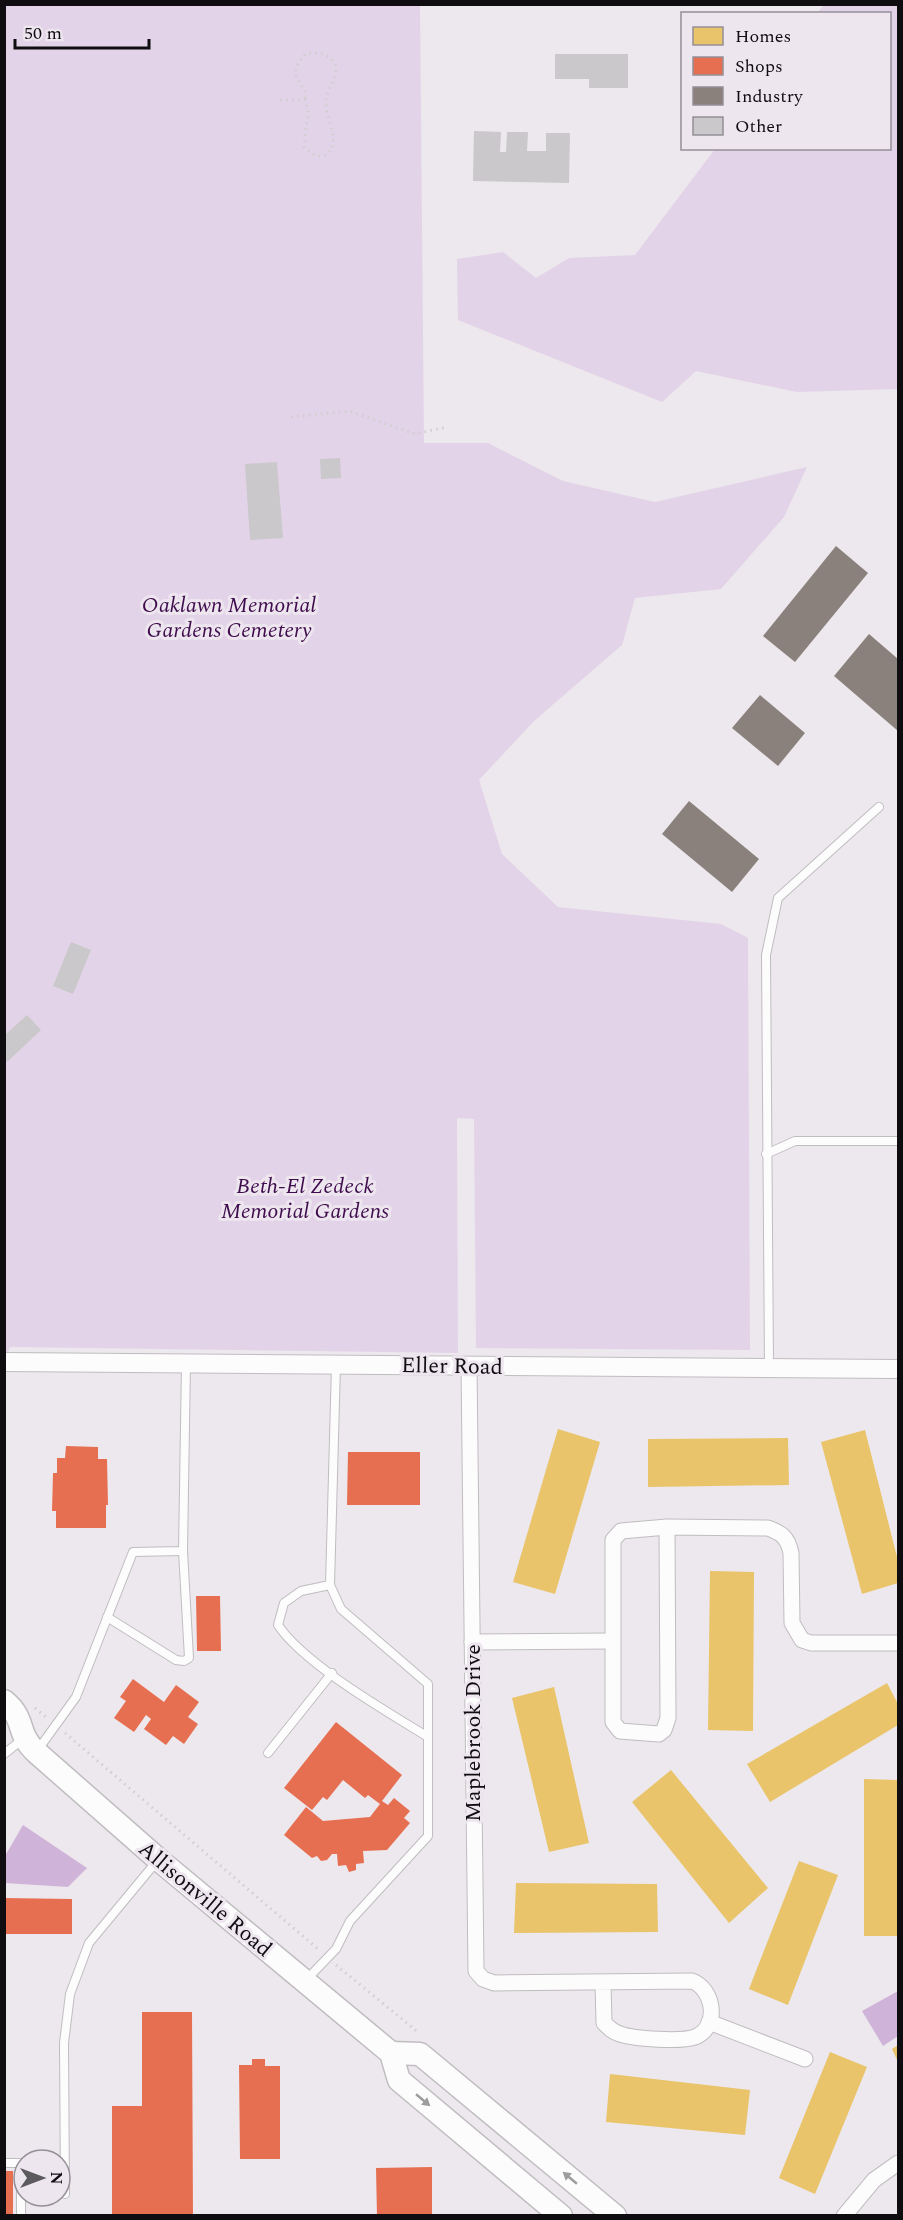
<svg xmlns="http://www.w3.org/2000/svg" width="903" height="2220" viewBox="0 0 903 2220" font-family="Spectral,serif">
	<rect width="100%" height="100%" fill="#ece8ed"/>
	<g fill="#e3d3e8">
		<path d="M5,5h415l4,438h64l75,38 92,21 152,-35 -23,50 -63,72 -86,9 -13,47 -88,76 -55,59 23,74 56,53 163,17 27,14 2,412 -274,-2 -2,-229 -17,-1 1,235 -448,-6 -5,15z"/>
		<path d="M824,5h74v384l-101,3 -101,-21 -34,31 -204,-82 -1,-61 46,-7 33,26 33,-20 66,-3 80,-106 175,-1v-134l-73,-1z"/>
	</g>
	<g fill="#d0b3d9">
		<path d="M23,1825l64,43 -19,19 -63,-4v-27z"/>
		<path d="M898,1991v45l-15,10 -21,-35z"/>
	</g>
	<g fill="#e9c46a">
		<path d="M558,1429l42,13 -45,152 -42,-12z"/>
		<path d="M865,1430l33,131v22l-36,11 -41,-152z"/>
		<path d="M788,1438l1,47 -141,2v-48z"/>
		<path d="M710,1571l44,1 -1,159 -45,-1z"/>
		<path d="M887,1683l11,21v21l-128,77 -23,-38z"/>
		<path d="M554,1687l35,156 -40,9 -37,-154z"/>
		<path d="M671,1770l97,118 -39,35 -97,-121z"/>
		<path d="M864,1779l34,1v156h-34z"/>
		<path d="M799,1861l39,14 -50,130 -39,-16z"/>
		<path d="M516,1883l141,1 1,48 -144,1z"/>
		<path d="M898,2045v17l-6,-13z"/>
		<path d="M830,2052l37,15 -52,127 -36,-16z"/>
		<path d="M610,2074l140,16 -5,45 -139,-13z"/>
	</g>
	<g fill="#e76f51">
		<path d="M66,1446l32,1v12h9l1,46h-2v23h-50v-17h-4l1,-38h4v-15h8z"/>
		<path d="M348,1452h72v53h-73z"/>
		<path d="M196,1596h24l1,55h-24z"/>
		<path d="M133,1679l31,23 12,-17 23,17 -11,15 10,7 -14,20 -11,-8 -7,9 -22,-16 7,-10 -5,-4 -12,17 -20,-14 12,-17 -6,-4z"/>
		<path d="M336,1722l66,53 -20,26 6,4 6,-7 16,13 -6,7 6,5 -23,27 -24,1 1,12 -8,1v6l-7,2 -3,-7 -8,1 -1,-12h-5l-5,6 -6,1 -4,-5 -5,2 -28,-23 22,-28 17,14 47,-4 10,-13 -12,-9 -3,3 -22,-18 -16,20 -4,-3 -11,13 -28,-22z"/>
		<path d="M4,1898l68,1v35h-68z"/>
		<path d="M142,2012h50l1,204h-81v-110h30z"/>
		<path d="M252,2059h13v7h15v93h-40l-1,-94h13z"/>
		<path d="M432,2167v49h-55l-1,-48z"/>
		<rect x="5" y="2171" width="8" height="45"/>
	</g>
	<g fill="#8a817c">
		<path d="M836,546l32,27 -73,89 -32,-26z"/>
		<path d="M869,634l29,25v72l-64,-55z"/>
		<path d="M760,695l45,38 -27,33 -46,-38z"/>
		<path d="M689,801l70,58 -27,33 -70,-58z"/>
	</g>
	<g fill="#cac8cb">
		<path d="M555,54h73v34h-39v-9h-34z"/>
		<path d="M474,131l27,1 -1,20h6l1,-20h21l-1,19h19v-18h24l-1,50 -96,-2z"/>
		<path d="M340,458l1,20 -20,1 -1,-20z"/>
		<path d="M277,462l6,76 -33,2 -5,-76z"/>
		<path d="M71,942l20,8 -18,44 -20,-8z"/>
		<path d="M27,1015l14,15 -34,32 -3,-3v-23z"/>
	</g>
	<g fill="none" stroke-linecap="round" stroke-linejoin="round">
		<defs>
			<g id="service">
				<path d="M766,1154l29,-13h103"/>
				<path d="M769,1367l-3,-412 12,-57 101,-91"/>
				<path d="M330,1585l-29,6 -17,12 -6,22c26,39 108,86 150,112"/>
				<path d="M107,1617l69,43 8,1 5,-3 -6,-107"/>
				<path d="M37,1751l39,-54 57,-145 50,-1 3,-187"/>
				<path d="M268,1753l64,-80"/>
				<path d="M4,1754l19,-15"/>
				<path d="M307,1979l29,-30 14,-28 78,-85v-152l-87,-75 -11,-24 6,-220"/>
				<path d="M4,2163h17v53"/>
				<path d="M65,2194l-1,-151 6,-49 19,-51 68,-82"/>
			</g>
			<g id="minor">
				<path d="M469,1365l7,606 7,8 11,4 198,-2c22,8 28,46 3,56 -14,5 -61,2 -75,-3 -7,-2 -11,-6 -16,-11l-1,-41"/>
				<path d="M667,1527l1,191 -4,12 -5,4 -39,-3 -7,-9v-182l8,-9 46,-4 101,1c14,5 20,10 23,25l1,70 10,17 9,3h87"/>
				<path d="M472,1642l140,-1"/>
				<path d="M709,2022l96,37"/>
				<path d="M844,2216l30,-36 24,-17"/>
			</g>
			<path id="tertiary" d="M4,1362l894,7"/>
			<g id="primary">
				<path d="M4,1701c23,19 11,31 32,51l123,108 232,193 8,27 162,136"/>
				<path d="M391,2053l29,1 195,162"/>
			</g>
		</defs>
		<use href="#service" stroke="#c0bdc0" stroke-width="10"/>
		<use href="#minor" stroke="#c0bdc0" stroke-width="17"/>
		<use href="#tertiary" stroke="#c0bdc0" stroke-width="20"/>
		<use href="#primary" stroke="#c0bdc0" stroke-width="25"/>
		<g stroke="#d0ced0" stroke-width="3" stroke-dasharray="1.5 4.5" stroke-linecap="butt">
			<path d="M280,100h25l3,11 -4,36 12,9 11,-1c15,-17 -1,-32 -1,-53 -1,-14 19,-29 5,-43 -8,-7 -16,-7 -26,-5l-7,9 -3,11 10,18v8"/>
			<path d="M291,417l58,-6 66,23 32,-7"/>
			<path d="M35,1708l11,9"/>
			<path d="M65,1733l253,216"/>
			<path d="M336,1965l83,68"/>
		</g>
		<use href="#service" stroke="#fcfcfc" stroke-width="8"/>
		<use href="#minor" stroke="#fcfcfc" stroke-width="15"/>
		<use href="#tertiary" stroke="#fcfcfc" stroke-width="18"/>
		<use href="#primary" stroke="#fcfcfc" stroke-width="22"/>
	</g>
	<defs><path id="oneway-solid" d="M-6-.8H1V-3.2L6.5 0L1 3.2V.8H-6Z" transform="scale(1.5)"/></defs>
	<g fill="#9d9c9e">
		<use href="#oneway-solid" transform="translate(423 2100) rotate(40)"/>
		<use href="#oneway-solid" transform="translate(570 2178) rotate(-140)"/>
	</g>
	<g text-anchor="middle" stroke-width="6" stroke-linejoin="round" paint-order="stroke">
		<g font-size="22" font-style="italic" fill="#3f0c4d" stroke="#ede6ef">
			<text x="229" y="612">Oaklawn Memorial<tspan x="229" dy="25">Gardens Cemetery</tspan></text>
			<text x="305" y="1193">Beth-El Zedeck<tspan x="305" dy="25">Memorial Gardens</tspan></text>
		</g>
		<g font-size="22" fill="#0f0d10" stroke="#ede6ef">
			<text transform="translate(452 1365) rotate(1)" y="8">Eller Road</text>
			<text transform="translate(472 1733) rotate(-90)" y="8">Maplebrook Drive</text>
			<text transform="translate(206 1898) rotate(40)" y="8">Allisonville Road</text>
		</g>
	</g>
	<rect width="903" height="2220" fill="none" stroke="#0f0d10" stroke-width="12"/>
	<rect x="681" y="12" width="210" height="138" fill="#ede6ef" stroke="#948f96" stroke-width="1.5"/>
	<rect x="693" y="27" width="30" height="18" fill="#e9c46a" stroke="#948f96" stroke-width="1.5"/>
	<text x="735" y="42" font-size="18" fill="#0f0d10">Homes</text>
	<rect x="693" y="57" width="30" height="18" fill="#e76f51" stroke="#948f96" stroke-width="1.5"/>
	<text x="735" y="72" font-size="18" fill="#0f0d10">Shops</text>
	<rect x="693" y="87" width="30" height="18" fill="#8a817c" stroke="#948f96" stroke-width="1.5"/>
	<text x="735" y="102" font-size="18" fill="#0f0d10">Industry</text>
	<rect x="693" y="117" width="30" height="18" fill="#cac8cb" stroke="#948f96" stroke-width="1.5"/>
	<text x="735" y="132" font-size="18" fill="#0f0d10">Other</text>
	<g transform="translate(42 2178) rotate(90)"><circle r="28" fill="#ede6ef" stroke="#948f96" stroke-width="1.5"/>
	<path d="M0-4.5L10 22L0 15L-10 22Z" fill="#5c5a5d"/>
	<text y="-9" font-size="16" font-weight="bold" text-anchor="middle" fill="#0f0d10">N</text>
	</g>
	<path d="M15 39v9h134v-9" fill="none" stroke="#0f0d10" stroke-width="3"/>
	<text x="24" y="39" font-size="18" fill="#0f0d10" stroke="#ede6ef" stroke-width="4.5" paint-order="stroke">50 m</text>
</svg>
